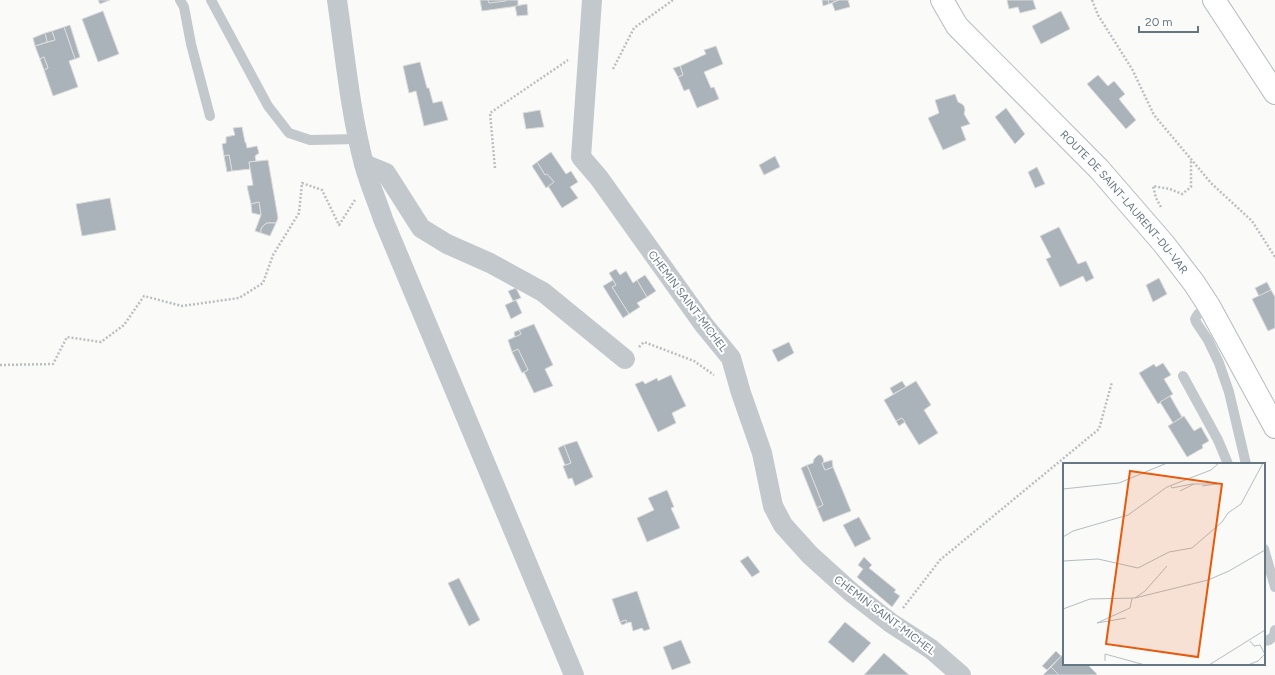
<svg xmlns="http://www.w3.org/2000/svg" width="1275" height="675" viewBox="0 0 1275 675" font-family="Figtree,sans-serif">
	<rect width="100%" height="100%" fill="#fafaf8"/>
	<g fill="#aab3b9" stroke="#dcdcda">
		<path d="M98,0h12l-10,4z"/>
		<path d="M480,0h8l1,3 17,-3h12v6l-36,5z"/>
		<path d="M488,0h18v1l-17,2z"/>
		<path d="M822,0h6l1,4 -6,2z"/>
		<path d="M828,0h11l-10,4z"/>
		<path d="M839,0h9l2,7 -15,4 -3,-8z"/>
		<path d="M1007,0h26l3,9 -16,4 -2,-6 -9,2z"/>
		<path d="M527,4l1,11 -11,1 -2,-10z"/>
		<path d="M103,11l16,43 -21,8 -16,-43z"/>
		<path d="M1061,11l9,18 -29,15 -9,-18z"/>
		<path d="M70,25l10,32 -5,2 -11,-32z"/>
		<path d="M64,27l11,32 -6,2 9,26 -25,9 -9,-26 4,-2 -4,-11 -4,2 -5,-13 20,-6 -3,-9z"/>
		<path d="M52,31l3,9 -8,2 -2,-9z"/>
		<path d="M45,33l2,9 -12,4 -2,-8z"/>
		<path d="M716,46l7,18 -19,8 7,16 3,-1 5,12 -22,9 -8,-19 -5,2 -6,-14 5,-2 -3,-9 26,-12 -2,-4z"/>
		<path d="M44,57l4,11 -4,2 -4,-11z"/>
		<path d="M420,62l7,26h2l4,15 9,-2 6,19 -24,6 -8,-35 -7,2 -6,-27z"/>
		<path d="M680,66l3,9 -5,2 -5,-9z"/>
		<path d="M1098,75l10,11 6,-5 11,13 -6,5 17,21 -10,9 -39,-45z"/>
		<path d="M955,94l3,8 4,2 2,2 1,4 -1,4 6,10 -9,3 5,13 -23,10 -15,-32 11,-5 -4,-13z"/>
		<path d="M1006,108l19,26 -10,10 -20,-27z"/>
		<path d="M540,110l4,17 -18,2 -3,-16z"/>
		<path d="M242,127l3,15 1,1 1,5 10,-2 2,7 -4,3 1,5 -7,1 1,7 -18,2 -3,-16 -5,1 -2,-12 4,-1v-6l9,-2 -2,-7z"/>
		<path d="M551,152l15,22 5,-3 7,11 -8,5 8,11 -16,10 -14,-22 6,-4 -7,-8 -2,1 -8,-13z"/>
		<path d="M229,155l3,16 -5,1 -3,-16z"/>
		<path d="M775,156l5,11 -16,8 -5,-10z"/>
		<path d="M268,160l10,58 -2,5h-9l-3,2 -3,4v4l-6,-2 6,-16 -2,-13 -8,2 -4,-18 6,-1 -4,-23z"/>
		<path d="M537,162l8,13 2,-1 7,8 -8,6 -14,-22z"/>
		<path d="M1037,167l8,17 -10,4 -7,-16z"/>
		<path d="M110,198l6,32 -34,6 -6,-32z"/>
		<path d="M259,202l2,13 -9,-2 -1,-9z"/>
		<path d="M267,223h9l-6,13 -9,-3v-4l3,-4z"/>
		<path d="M1059,227l19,37 8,-3 8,17 -8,4 -3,-6 -23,11 -14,-28 5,-2 -11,-21z"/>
		<path d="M616,269l4,6 6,-4 7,12 4,-3 10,17 -10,6 3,4 -11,7 -17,-27 4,-2 -7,-12z"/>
		<path d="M645,275l11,16 -9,6 -10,-17z"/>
		<path d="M1159,278l8,16 -14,8 -7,-17z"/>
		<path d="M613,280l3,5 -4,2 17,27 -6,4 -20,-32z"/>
		<path d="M1267,282l4,8 -12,6 -4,-8z"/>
		<path d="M516,288l5,10 -8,3 -5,-10z"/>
		<path d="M1271,290l4,7v31l-7,3 -16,-32z"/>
		<path d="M516,300l6,13 -11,6 -6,-14z"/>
		<path d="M534,324l19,41 -8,4 8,17 -19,7 -10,-21 4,-2 -10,-21 -6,3 -4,-12 13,-6 -2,-4z"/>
		<path d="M519,330l2,4 -6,3 -1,-5z"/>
		<path d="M789,342l5,11 -16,9 -6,-12z"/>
		<path d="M518,349l10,21 -6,3 -10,-21z"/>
		<path d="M1163,363l8,12 -7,4 9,15 -15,10 -19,-31 15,-9 2,3z"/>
		<path d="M671,375l15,31 -14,7 4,10 -18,9 -23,-48 8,-3 2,3 12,-6 1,3z"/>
		<path d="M902,381l4,6 -13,7 -3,-6z"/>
		<path d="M916,381l15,24 -7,5 14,23 -19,12 -17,-27 -6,3 -12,-21z"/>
		<path d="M1170,396l12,21 -9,6 -13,-21z"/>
		<path d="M1184,416l10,15 7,-4 8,14 -7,4 1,3 -16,9 -19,-31z"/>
		<path d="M902,418l3,4 -6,4 -3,-5z"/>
		<path d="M577,441l16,36 -18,9 -3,-8 -4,1 -5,-13 8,-3 -7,-18z"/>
		<path d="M564,445l7,18 -6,2 -7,-17z"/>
		<path d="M818,455h3l2,3 1,5h-2l3,7 8,-3 18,44 -28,11 -6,-14 6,-3 -16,-40 6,-2 1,-4z"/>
		<path d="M832,460l1,7 -8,3 -3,-7z"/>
		<path d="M807,465l16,40 -6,3 -16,-40z"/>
		<path d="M667,490l7,17 -3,1 9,20 -33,14 -10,-24 17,-8 -6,-12z"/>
		<path d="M859,517l12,22 -16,8 -12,-22z"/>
		<path d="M748,556l12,16 -8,5 -12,-16z"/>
		<path d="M864,557l8,8 -3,3 27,22 -2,2 6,4 -8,11 -35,-30 6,-8 -5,-4z"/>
		<path d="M459,578l21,42 -11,6 -21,-43z"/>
		<path d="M637,591l13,38 -6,2 -2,-3 -9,3 -2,-9 -4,1 -1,-3 -6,2 -8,-23z"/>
		<path d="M626,620l1,3 -5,2 -2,-3z"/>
		<path d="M845,622l26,21 -18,20 -25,-21z"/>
		<path d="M681,640l10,23 -19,7 -9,-23z"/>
		<path d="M1056,651l5,5 -14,14 -5,-4z"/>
		<path d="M884,653l25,22h-45z"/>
		<path d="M1064,653v11h23l10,10 -1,1h-37l-8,-8z"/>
		<path d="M1051,667l8,8h-16z"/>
	</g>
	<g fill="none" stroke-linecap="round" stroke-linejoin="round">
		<defs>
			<g id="secondary">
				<path id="s1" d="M942,0l15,26 142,143 65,75 30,39 15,23 66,121"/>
				<path d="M1214,0l61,93"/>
			</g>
		</defs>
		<use href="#secondary" stroke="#b3babf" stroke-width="24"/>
		<g stroke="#bbbfc2" stroke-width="2.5" stroke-dasharray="2 2" stroke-linecap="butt">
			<path d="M1092,0l6,15 34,54 22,46 57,68 41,38 23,36"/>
			<path d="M613,69l21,-41 39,-28"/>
			<path d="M495,168l-5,-55 78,-53"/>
			<path d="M1161,207l-5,-9 -3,-12 17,3 12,5 9,-7v-28"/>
			<path d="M639,347l5,-5 50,19 20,14"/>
			<path d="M0,365l53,-1 14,-27 34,5 23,-17 20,-29 38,10 57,-8 24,-15 10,-28 26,-42 3,-30 20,7 17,35 16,-25"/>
			<path d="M903,608l37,-48 159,-131 13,-47"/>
		</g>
		<g stroke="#c3c8cc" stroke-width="10">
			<path d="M180,0l4,7 7,37 19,72"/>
			<path d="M211,0l57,106 21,27 21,7 49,-1"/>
			<path d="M1209,306l-11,8 -3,5 1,3 12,18 11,23 10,29 17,72"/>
			<path d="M1183,376l35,64 10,24"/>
			<path d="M1264,549l11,38"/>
			<path d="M1264,641l5,-1 5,-4 1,-6"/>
		</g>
		<g stroke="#c3c8cc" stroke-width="20">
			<path d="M337,0c8,55 13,111 27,164 5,19 13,37 19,55l191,456"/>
			<path d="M592,0l-11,157 18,21 105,147 27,33 10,35 21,60 11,53 10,19 27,30 41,37 40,31 40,26 30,26"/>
			<path d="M364,164l22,9 35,55 26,16 43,19 53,29 82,67"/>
		</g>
		<use href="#secondary" stroke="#fff" stroke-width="22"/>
	</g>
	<g text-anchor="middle" stroke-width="4" stroke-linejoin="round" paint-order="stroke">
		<g font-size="11" fill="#657683" stroke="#fff">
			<text dy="4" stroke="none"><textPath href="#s1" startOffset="273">ROUTE DE SAINT-LAURENT-DU-VAR</textPath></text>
			<text transform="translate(688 301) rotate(53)" y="4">CHEMIN SAINT-MICHEL</text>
			<text transform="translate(885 615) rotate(37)" y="4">CHEMIN SAINT-MICHEL</text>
		</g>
	</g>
	<g transform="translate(1063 463)">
		<rect width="202" height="202" fill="#fafaf8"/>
		<path fill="none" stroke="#b5bdc2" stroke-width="1" d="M108,23l1,2 20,-4h25l-15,2M0,26l56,-6 48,-20M117,28l14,-7M0,74l10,-6 55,-16 39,-28 44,-17 8,-7M0,98l35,-2 40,9 31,-16 23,-4 30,-26 6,-9 13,-9 22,-41M72,135l10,-7 22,-25M0,146l27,-10 45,-1 73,-18 21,-9 36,-21M63,155l-29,5 33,-15 2,-10M42,198v-7l40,11M146,202l56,-35M185,202l10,-4 7,-7 -5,-9 -6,1 -4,-5"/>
		<path fill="#e8590c" fill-opacity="0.15" stroke="#e8590c" stroke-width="2" d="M67,8l92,13 -24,173 -92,-13z"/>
		<rect width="202" height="202" fill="none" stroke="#657683" stroke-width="2"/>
	</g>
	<path d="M1139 26v6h59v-6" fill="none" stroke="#657683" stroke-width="2"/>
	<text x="1145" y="26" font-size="12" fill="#657683" stroke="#ffffff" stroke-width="3" paint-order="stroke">20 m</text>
</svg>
